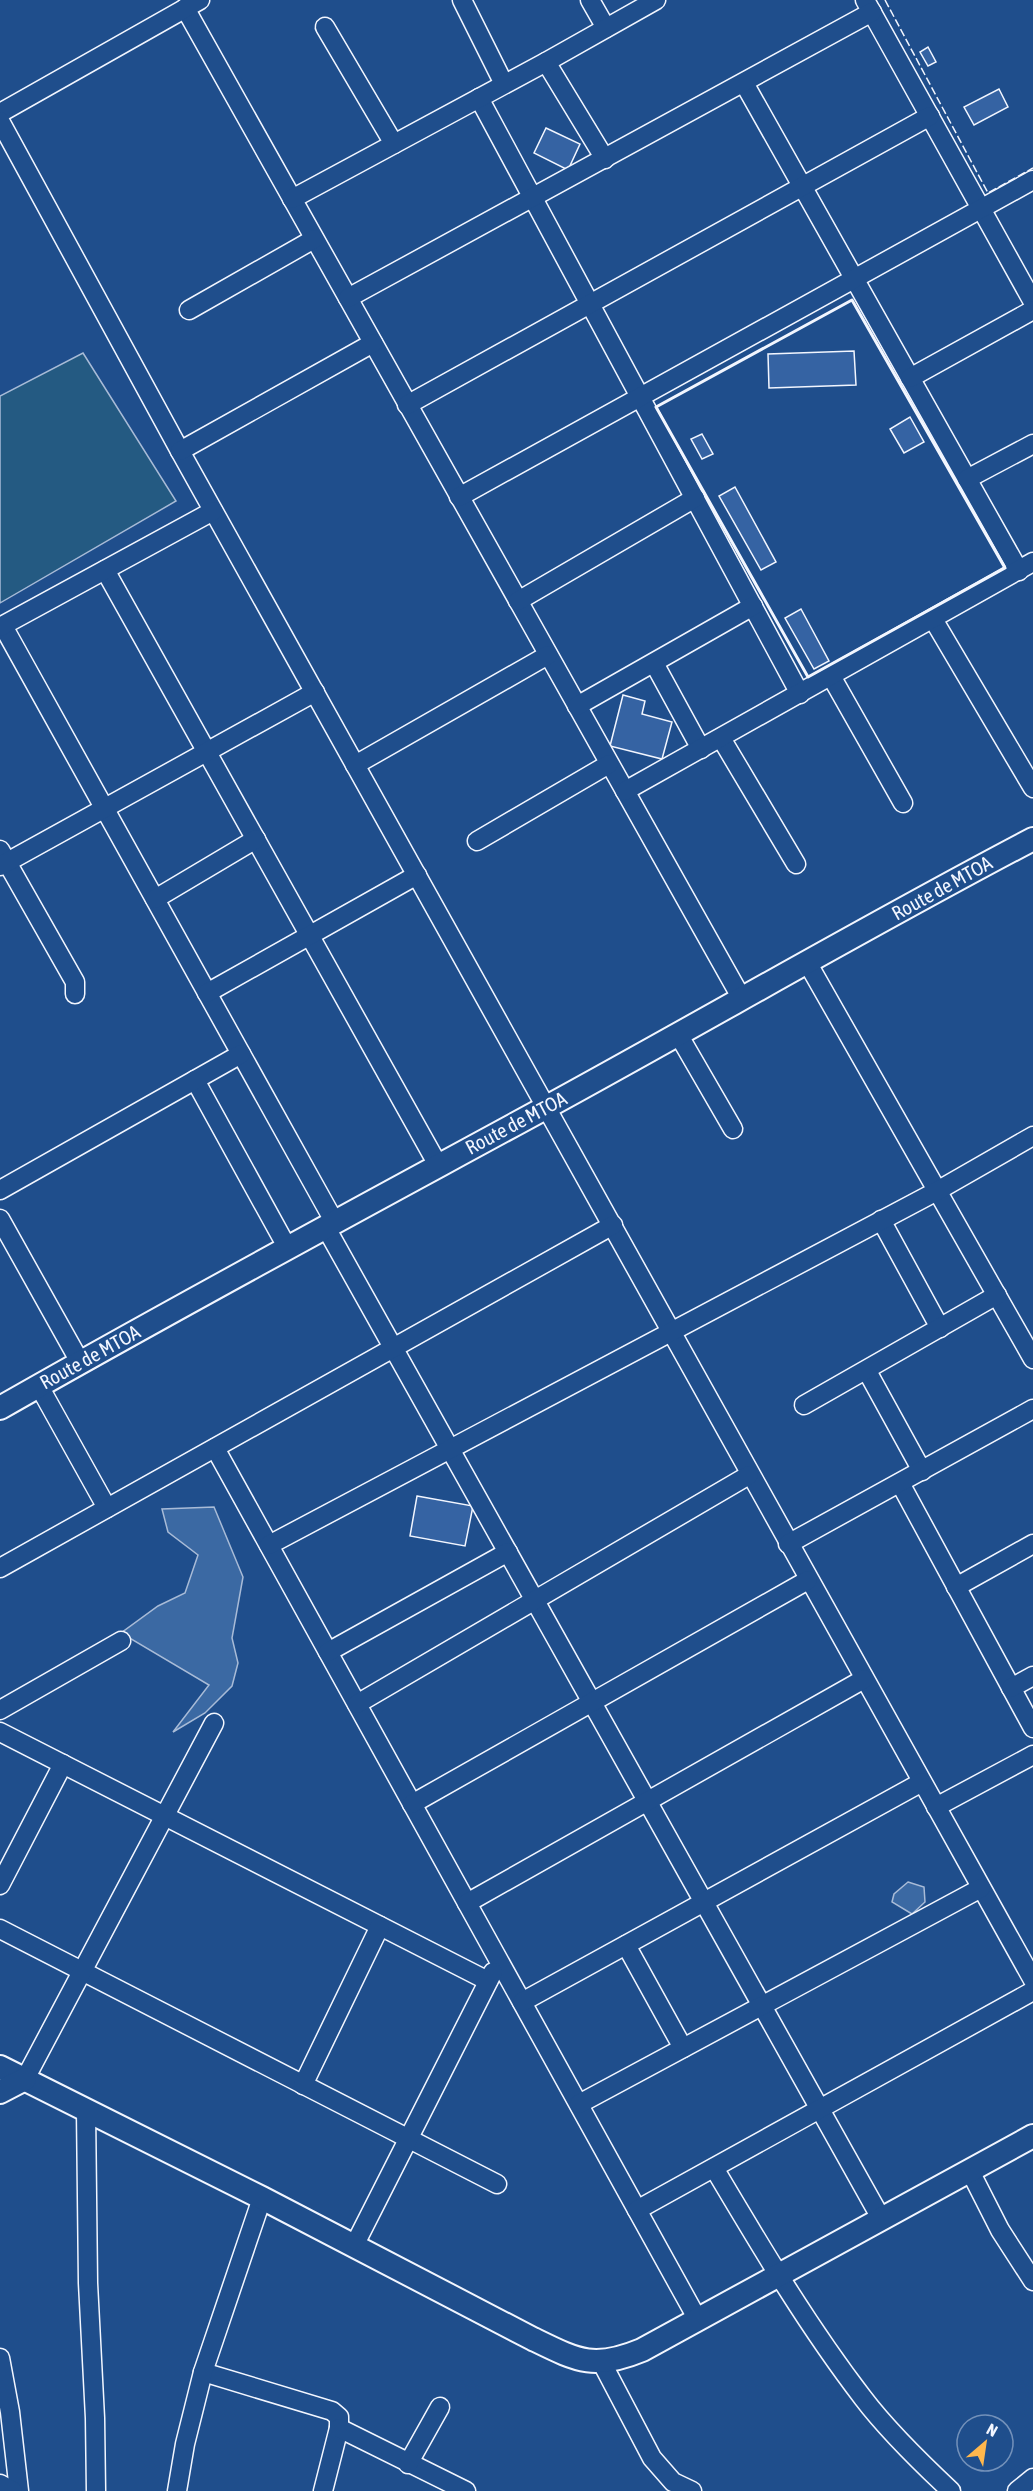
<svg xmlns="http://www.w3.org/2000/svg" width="1033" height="2491" viewBox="0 0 1033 2491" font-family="'Asap Condensed',sans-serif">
	<rect width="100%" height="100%" fill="#1f4e8c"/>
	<path fill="#245a82" stroke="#a8bbd7" stroke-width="1.5" d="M83,353l93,148 -176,102v-207z"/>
	<g fill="#3b69a3" stroke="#a8bbd7" stroke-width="1.5">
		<path d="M214,1507l29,70 -11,61 6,25 -6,23 -27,27 -32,19 36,-47 -88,-52 37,-27 27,-13 13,-38 -30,-23 -6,-23z"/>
		<path d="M908,1882l16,5 1,15 -13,12 -20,-12 2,-8z"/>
	</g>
	<g fill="#3563a3" stroke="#f2f6ff" stroke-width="1.5">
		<path d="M928,47l8,15 -8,4 -8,-14z"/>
		<path d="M999,89l9,18 -34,18 -10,-18z"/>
		<path d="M546,128l34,16 -12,26 -34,-17z"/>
		<path d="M854,351l2,34 -87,3 -1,-34z"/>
		<path d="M910,417l14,25 -20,11 -14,-24z"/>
		<path d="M702,434l11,20 -11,5 -11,-20z"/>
		<path d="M735,487l41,75 -15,8 -42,-74z"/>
		<path d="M801,609l28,52 -15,8 -29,-51z"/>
		<path d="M623,695l22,6 -3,13 30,8 -10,37 -52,-13z"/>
		<path d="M417,1496l56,10 -8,40 -55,-10z"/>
	</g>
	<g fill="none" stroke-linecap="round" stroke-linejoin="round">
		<defs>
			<g id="minor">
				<path d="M462,0l42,84"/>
				<path d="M590,0l16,28"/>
				<path d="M865,0l168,302"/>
				<path d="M185,8l557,991"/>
				<path d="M325,27l69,117"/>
				<path d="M546,62l59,97"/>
				<path d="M744,83l275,488"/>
				<path d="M479,98l321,596"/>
				<path d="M0,113l200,-113"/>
				<path d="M0,121l180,330 853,1529"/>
				<path d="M292,199l254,-137 110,-62"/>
				<path d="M348,298l524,-286"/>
				<path d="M189,310l125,-71"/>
				<path d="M910,378l123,-68"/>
				<path d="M407,405l523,-289"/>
				<path d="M180,451l193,-108"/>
				<path d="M967,479l66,-35"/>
				<path d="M459,497l574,-317"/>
				<path d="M105,570l333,595"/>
				<path d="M518,601l177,-103"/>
				<path d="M933,619l100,169"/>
				<path d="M3,626l331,595"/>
				<path d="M0,627l213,-116"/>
				<path d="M654,663l47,86"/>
				<path d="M831,676l72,127"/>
				<path d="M577,706l176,-100"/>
				<path d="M721,738l75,126"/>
				<path d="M355,765l193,-110"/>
				<path d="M625,791l408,-229"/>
				<path d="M477,841l132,-77"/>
				<path d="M0,850l75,132v12"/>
				<path d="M0,866l315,-174"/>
				<path d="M155,899l101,-60"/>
				<path d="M807,962l226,397"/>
				<path d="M207,993l210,-118"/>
				<path d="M678,1034l55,95"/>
				<path d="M195,1080l92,167"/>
				<path d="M0,1190l241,-136"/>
				<path d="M0,1219l80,143"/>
				<path d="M881,1220l59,108"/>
				<path d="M325,1226l557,994"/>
				<path d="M867,1371l55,100"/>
				<path d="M39,1386l68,122"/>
				<path d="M804,1405l193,-110"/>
				<path d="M215,1448l483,872"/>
				<path d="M900,1483l133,245"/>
				<path d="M788,1544l245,-135"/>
				<path d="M269,1545l668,-354 96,-55"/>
				<path d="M0,1568l613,-343"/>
				<path d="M956,1587l77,-43"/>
				<path d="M328,1652l180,-100"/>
				<path d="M1011,1688l22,-12"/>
				<path d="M357,1704l392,-229"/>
				<path d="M0,1710l121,-69"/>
				<path d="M0,1732l488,249"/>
				<path d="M412,1804l396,-224"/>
				<path d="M936,1807l97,-52"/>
				<path d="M0,1885l63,-121"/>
				<path d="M467,1903l397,-224"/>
				<path d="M0,1929l497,255"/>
				<path d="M626,1945l57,103"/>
				<path d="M522,2002l400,-220"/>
				<path d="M25,2079l189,-356"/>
				<path d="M303,2085l77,-159"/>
				<path d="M579,2104l402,-216"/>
				<path d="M86,2110l2,173 7,135 1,73"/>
				<path d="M714,2168c47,79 93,157 149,230 25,33 57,64 88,93"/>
				<path d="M970,2171l30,59 33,51"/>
				<path d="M637,2210l396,-219"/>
				<path d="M354,2246l139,-274"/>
				<path d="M0,2358l10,54 9,79"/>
				<path d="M602,2363l50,95 21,24 19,9"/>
				<path d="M203,2372l129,39 7,6v11l-16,63"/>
				<path d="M339,2428l127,63"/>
				<path d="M408,2464l32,-57"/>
				<path d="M0,2484l13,7"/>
				<path d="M177,2491l8,-47 18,-72 59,-174"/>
				<path d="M1017,2491l16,-13"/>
			</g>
			<g id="tertiary">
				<path d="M0,1408c180,-103 363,-201 545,-300 163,-89 324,-183 488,-269"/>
				<path d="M0,2067l262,131 271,141c45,22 61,31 109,11l391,-214"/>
				<path d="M0,2092l25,-13"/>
			</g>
		</defs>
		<use href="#minor" stroke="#f2f6ff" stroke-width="21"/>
		<use href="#tertiary" stroke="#f2f6ff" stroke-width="26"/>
		<use href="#minor" stroke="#1f4e8c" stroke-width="18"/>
		<use href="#tertiary" stroke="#1f4e8c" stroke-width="22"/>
		<path stroke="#f2f6ff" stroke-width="1.5" stroke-dasharray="8 3" stroke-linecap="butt" d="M885,0l103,193 45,-25"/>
		<path stroke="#f2f6ff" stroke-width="3" d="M852,300l153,268 -197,109 -152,-270z"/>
	</g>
	<g text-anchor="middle" stroke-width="4.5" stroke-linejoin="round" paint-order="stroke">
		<g font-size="20" fill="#f2f6ff" stroke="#1f4e8c">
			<text transform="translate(942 888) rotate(-29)" y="7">Route de MTOA</text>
			<text transform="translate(516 1123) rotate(-28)" y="7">Route de MTOA</text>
			<text transform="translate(90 1357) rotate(-29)" y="7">Route de MTOA</text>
		</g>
	</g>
	<g transform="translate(985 2443) rotate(29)"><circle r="28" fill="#1f4e8c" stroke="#7391ba" stroke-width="1.5"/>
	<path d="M0-4.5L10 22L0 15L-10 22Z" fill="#ffb74d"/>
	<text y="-9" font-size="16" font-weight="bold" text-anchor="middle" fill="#f2f6ff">N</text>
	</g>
</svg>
